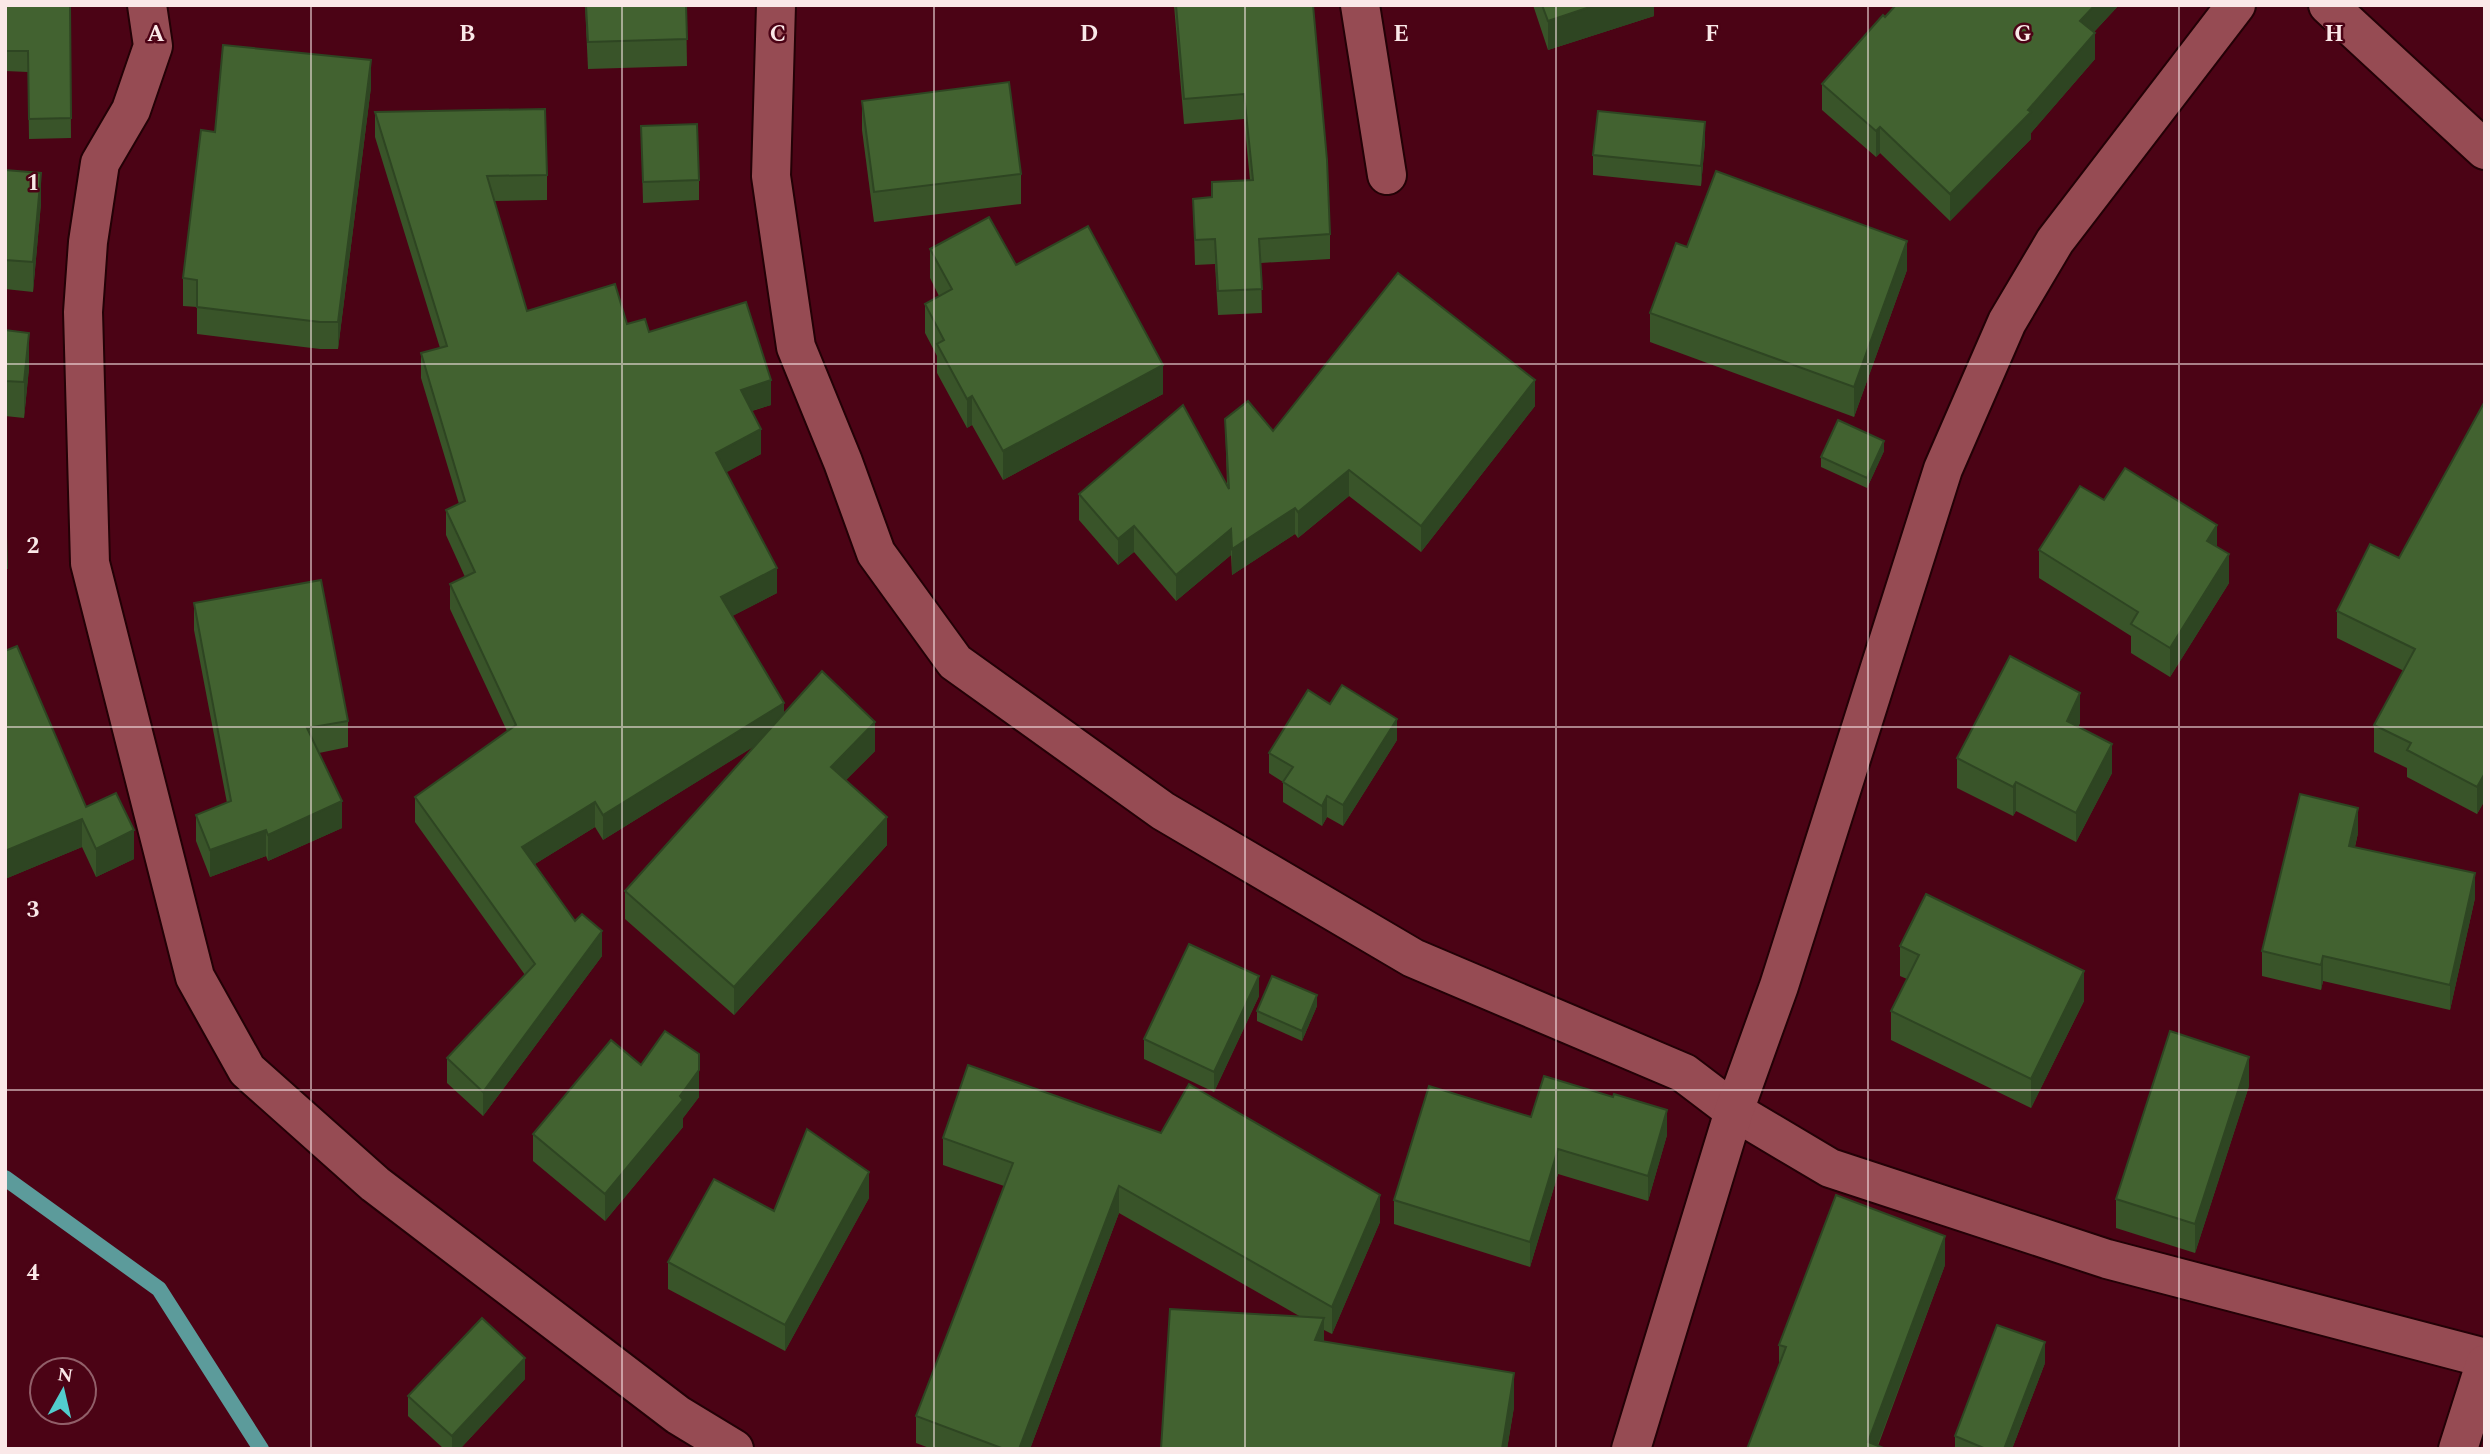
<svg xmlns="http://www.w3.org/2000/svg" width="2490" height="1454" viewBox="0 0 2490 1454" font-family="Spectral,serif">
	<rect width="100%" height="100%" fill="#4b0315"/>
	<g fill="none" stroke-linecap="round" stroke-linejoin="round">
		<path stroke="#5c9b9b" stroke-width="16" d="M5,1178l154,111 102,160"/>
		<defs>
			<g id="street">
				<path d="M147,5l6,41 -22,64 -31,53 -12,79 -5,70 7,251 105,414 52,93 128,114 303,231 56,34"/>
				<path d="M776,5l-5,171 25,171 47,115 33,91 79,109 208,149 250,147 271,115 50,38 96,57 277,91 378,99"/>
				<path d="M1360,5l27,170"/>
				<path d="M2328,5l157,145"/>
				<path d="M1631,1449l103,-338 45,-125 164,-517 64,-147 48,-81 181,-236"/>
				<path d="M2458,1449l27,-85"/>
			</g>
		</defs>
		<use href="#street" stroke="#230106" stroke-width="42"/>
		<use href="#street" stroke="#964b53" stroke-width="38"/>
	</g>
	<g fill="#395429">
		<path d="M5,5h65l1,133 -42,1 -1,-67 -23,-1z"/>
		<path d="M585,5h101l1,61 -99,3z"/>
		<path d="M1174,5h139l17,229v25l-69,4 1,50 -44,2 -3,-51 -20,1 -2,-66 19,-2 38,-17 -6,-61 -60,5z"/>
		<path d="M1533,5h121v11l-106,34z"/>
		<path d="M2119,5l-25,27 1,27 -64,74v6l-81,82 -70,-68 -4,4 -54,-47v-26l63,-67z"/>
		<path d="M371,87l-33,262h-18l-123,-15v-27l-14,-1v-28l32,-146z"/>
		<path d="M862,101l159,73v30l-147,18 -12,-92z"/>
		<path d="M375,112l172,63v25l-53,1 33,110 100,13 22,8 122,73 -19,6 9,43 -35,18 51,121 -45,23 52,98 91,37 -29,29 41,65 -153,170 -109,-96v-28l131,-146 -153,95 -8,-13 -60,37 40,57 27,35 -119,160 -36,-33v-25l78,-83 -110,-153v-25l92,-66 -57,-122v-25l15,-7 -19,-42v-25l13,-6 -38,-126v-25l19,-5 -65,-211z"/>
		<path d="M641,126l58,54v20l-56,3z"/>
		<path d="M1705,142l-4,44 -108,-11v-20z"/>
		<path d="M5,170l36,33 -8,89 -28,-3z"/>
		<path d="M1687,247l220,23 -53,147 -204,-75v-29z"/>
		<path d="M930,249l86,16 147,129 -160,86 -31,-55 -5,3 -30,-55v-17l-12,-23v-29l14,-8 -9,-18z"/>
		<path d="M5,330l24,38 -5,50 -19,-2z"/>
		<path d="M2485,401v399l-8,14 -70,-37v-9l-33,-16v-27l30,-54 -67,-33v-27l62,-53z"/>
		<path d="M1535,406l-114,146 -72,-56 -51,42 -3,-4 -63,41 -1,-20 -55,46 -42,-49 -16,13 -39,-45v-26l148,-8 -2,-67 48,12z"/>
		<path d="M1884,451l-17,37 -46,-21v-10z"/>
		<path d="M2104,500l113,47 12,36 -59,94 -39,-24v-17l-92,-58v-28z"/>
		<path d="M5,503l2,65v35h-2z"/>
		<path d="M194,603l154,118v26l-29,6 23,75 -74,33 -2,-5 -56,21 -14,-36v-26l31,-12 -33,-173z"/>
		<path d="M5,651l81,156 48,52 -38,18 -14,-30 -77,32z"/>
		<path d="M1330,704l67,36 -54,86 -16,-9 -5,9 -39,-24v-20l-14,-9v-20z"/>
		<path d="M2080,723l-2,4 34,46 -36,69 -60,-31 -3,5 -56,-28v-30z"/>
		<path d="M2358,833l-3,14 120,51 -25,112 -127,-29 -2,9 -59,-14v-25z"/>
		<path d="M1900,946l184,55 -53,107 -140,-68v-29l16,-32 -7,-3z"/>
		<path d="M1259,996l-45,96 -70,-33v-20z"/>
		<path d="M1317,1006l-15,35 -45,-20v-10z"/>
		<path d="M641,1065l58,32 -16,21v9l-78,94 -72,-60v-27z"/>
		<path d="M2249,1086l-54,167 -79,-25v-29z"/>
		<path d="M1613,1097l54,38 -19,66 -90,-27 -28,93 -136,-43v-24l137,-83z"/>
		<path d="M943,1138l437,84 -48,112 -8,-4v12l190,65 -7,42h-346l140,-132 -182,-104 -89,236h-98l-16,-6v-27l88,-230 -61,-21z"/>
		<path d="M869,1198l-84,153 -117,-62v-27l106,-51z"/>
		<path d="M1945,1265l-67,181 -131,3 32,-84v-20z"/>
		<path d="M2045,1363l-33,86h-57v-13z"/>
		<path d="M525,1379l-65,70h-16l-36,-33v-20z"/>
	</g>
	<g fill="#2e4522">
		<path d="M1596,5h58v11l-106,34v-29z"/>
		<path d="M2095,5h24l-39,42v-26z"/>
		<path d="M2095,33v26l-64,74v6l-81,82v-27l78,-84z"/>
		<path d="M371,60v27l-33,262v-27z"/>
		<path d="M1705,122v20l-4,44v-20z"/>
		<path d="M1880,127v26l-4,4v-26z"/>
		<path d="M41,173v30l-8,89v-30z"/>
		<path d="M1907,241v29l-53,147v-30z"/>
		<path d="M29,333v35l-5,50v-36z"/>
		<path d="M1163,365v29l-160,86v-29z"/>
		<path d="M771,380v25l-30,9v-24z"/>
		<path d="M1535,380v26l-114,146v-26z"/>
		<path d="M972,396v29l-5,3v-29z"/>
		<path d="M761,429v25l-45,24v-25z"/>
		<path d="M1884,441v10l-17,37v-10z"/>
		<path d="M1349,470v26l-51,42v-26z"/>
		<path d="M1295,508v26l-63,41v-26z"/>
		<path d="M2217,525v29l-10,-13z"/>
		<path d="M1134,526v26l-16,13v-26z"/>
		<path d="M1231,529v26l-55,46v-26z"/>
		<path d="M2229,554v29l-59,94v-29z"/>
		<path d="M777,568v25l-56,29v-25z"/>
		<path d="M2080,693v30l-13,27v-29z"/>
		<path d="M784,703v25l-181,112v-25z"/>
		<path d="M1397,719v21l-54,86v-21z"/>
		<path d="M875,722v29l-44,44v-28z"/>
		<path d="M2112,744v29l-36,69v-29z"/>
		<path d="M2485,773v27l-8,14v-27z"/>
		<path d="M2016,782v29l-3,5v-29z"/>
		<path d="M1327,796v21l-5,9v-20z"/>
		<path d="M342,801v27l-74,33v-26z"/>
		<path d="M595,802v25l-73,45v-25z"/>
		<path d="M2358,808v25l-9,38v-25z"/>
		<path d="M887,817v28l-153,170v-28z"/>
		<path d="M82,819v28l-77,32v-28z"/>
		<path d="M134,830v29l-38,18v-28z"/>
		<path d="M266,830v26l-56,21v-27z"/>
		<path d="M2475,873v25l-25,112v-25z"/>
		<path d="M602,931v25l-119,160v-24z"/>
		<path d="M2323,956v25l-2,9v-25z"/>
		<path d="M2084,971v30l-53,107v-29z"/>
		<path d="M1259,976v20l-45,96v-20z"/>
		<path d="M1317,995v11l-15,35v-10z"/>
		<path d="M2249,1057v29l-54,167v-29z"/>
		<path d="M699,1070v27l-16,21v9l-78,94v-27z"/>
		<path d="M1667,1110v25l-19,66v-25z"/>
		<path d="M1558,1149v25l-28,93v-25z"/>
		<path d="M869,1172v26l-84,153v-26z"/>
		<path d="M1119,1186v27l-89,236h-11z"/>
		<path d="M1380,1195v27l-48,112v-27z"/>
		<path d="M1945,1236v29l-69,184 -8,-7z"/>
		<path d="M1324,1318v34l-9,-12z"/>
		<path d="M2045,1342v21l-33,86h-8z"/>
		<path d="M525,1358v21l-65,70h-8v-13z"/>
		<path d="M1514,1373v34l-7,42h-5z"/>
	</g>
	<g fill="#426230" stroke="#2e4522" stroke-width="2">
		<path d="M5,5h65l1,113 -42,1 -1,-68h-23z"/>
		<path d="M586,5h100l1,34 -99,3z"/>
		<path d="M1176,5h137l14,155 3,74 -71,5 3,50 -44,2 -3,-52 -20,1 -2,-41 19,-2v-15l41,-2 -9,-86 -60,5z"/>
		<path d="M1542,5h54l-48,16z"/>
		<path d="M1896,5h199l-15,16 15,12 -67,77 3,2 -81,82 -70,-67 -4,4 -54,-47 61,-69 2,2z"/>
		<path d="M223,45l148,15 -33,262h-18l-123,-15v-27l-14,-2 18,-148 14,2z"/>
		<path d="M1009,82l12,92 -147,18 -12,-91z"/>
		<path d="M545,109l2,66 -60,1 40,135 88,-27 12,40 18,-5 4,13 97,-30 25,78 -30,10 20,39 -45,24 61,115 -56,29 63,106 -181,112 -8,-13 -73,45 53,74 7,-7 20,17 -119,161 -36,-34 88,-94 -120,-167 101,-72 -66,-141 25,-12 -29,-62 19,-9 -44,-148 26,-7 -72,-234z"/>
		<path d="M1598,111l107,11 -4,44 -108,-11z"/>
		<path d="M697,124l2,56 -56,2 -2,-56z"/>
		<path d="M5,170l36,3 -8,89 -28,-2z"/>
		<path d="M1716,171l191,70 -53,146 -204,-74 26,-70 11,4z"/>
		<path d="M989,217l27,48 72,-39 75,139 -160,86 -31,-55 -5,3 -30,-55 7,-4 -19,-36 27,-15 -22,-40z"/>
		<path d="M1398,273l137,107 -114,146 -72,-56 -51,42 -3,-4 -63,41 -1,-20 -55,46 -42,-49 -16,13 -39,-45 104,-89 46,84 -4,-70 23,-18 25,30z"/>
		<path d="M5,330l24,3 -5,49 -19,-1z"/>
		<path d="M2485,401v372l-8,14 -70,-37 4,-7 -37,-18 41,-76 -78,-38 33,-67 29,14z"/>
		<path d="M1838,420l46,21 -17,37 -46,-21z"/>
		<path d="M2125,468l92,57 -10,16 22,13 -59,94 -39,-24 7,-12 -99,-62 41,-64 24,14z"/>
		<path d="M5,503l2,65h-2z"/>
		<path d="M321,580l27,141 -41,7 35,73 -74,34 -2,-5 -56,20 -14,-35 35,-14 -37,-198z"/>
		<path d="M17,646l69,161 30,-14 18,37 -38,19 -14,-30 -77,32v-200z"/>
		<path d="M2010,656l70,37 -13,28 45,23 -36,69 -60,-31 -3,5 -56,-29z"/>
		<path d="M822,671l53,51 -44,45 56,50 -153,170 -109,-96z"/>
		<path d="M1342,685l55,34 -54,86 -16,-9 -5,10 -39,-24 10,-15 -24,-14 39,-63 22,14z"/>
		<path d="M2300,794l58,14 -9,38 126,27 -25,112 -127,-29 -2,9 -59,-14z"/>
		<path d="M1926,894l158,77 -53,108 -140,-68 28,-56 -19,-9z"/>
		<path d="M1189,944l70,32 -45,96 -70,-33z"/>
		<path d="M1272,976l45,19 -15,36 -45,-20z"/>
		<path d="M665,1031l34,23v16l-19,26 3,4 -78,94 -72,-60 78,-94 30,25z"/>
		<path d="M2170,1031l79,26 -54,167 -79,-25z"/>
		<path d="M968,1065l193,68 28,-49 191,111 -48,112 -213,-121 -100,263h-15l-88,-33 97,-253 -70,-25z"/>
		<path d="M1544,1076l69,21 1,-3 53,16 -19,66 -90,-27 -28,93 -136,-42 35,-114 102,31z"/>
		<path d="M807,1129l62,43 -84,153 -117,-63 46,-83 60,32z"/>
		<path d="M1836,1195l109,41 -77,206 18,7h-139l39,-102 -7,-2z"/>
		<path d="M1170,1309l154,9 -9,22 199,33 -12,76h-341z"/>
		<path d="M482,1318l43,40 -73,78 -44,-40z"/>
		<path d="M1997,1325l48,17 -41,107h-18l-31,-13z"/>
	</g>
	<path fill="none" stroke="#fae8e8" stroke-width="2" stroke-opacity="0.55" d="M311,5v1444M622,5v1444M934,5v1444M1245,5v1444M1556,5v1444M1868,5v1444M2179,5v1444M5,364h2480M5,727h2480M5,1090h2480"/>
	<g font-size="23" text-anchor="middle" font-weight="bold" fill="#fae8e8" stroke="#4b0315" stroke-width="5" stroke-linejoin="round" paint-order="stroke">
		<text x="156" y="41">A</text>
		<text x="467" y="41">B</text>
		<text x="778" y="41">C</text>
		<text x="1089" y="41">D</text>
		<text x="1401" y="41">E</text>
		<text x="1712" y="41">F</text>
		<text x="2023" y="41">G</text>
		<text x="2334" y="41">H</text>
		<text x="33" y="190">1</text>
		<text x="33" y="553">2</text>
		<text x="33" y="917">3</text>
		<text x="33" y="1280">4</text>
	</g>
	<rect width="2490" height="1454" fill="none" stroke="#fae8e8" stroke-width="14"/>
	<g transform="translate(63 1391) rotate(8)"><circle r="33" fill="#4b0315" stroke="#915f69" stroke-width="2"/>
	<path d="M0-5L12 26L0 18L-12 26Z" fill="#52cdcd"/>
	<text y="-10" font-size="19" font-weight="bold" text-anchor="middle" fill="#fae8e8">N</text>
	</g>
</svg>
